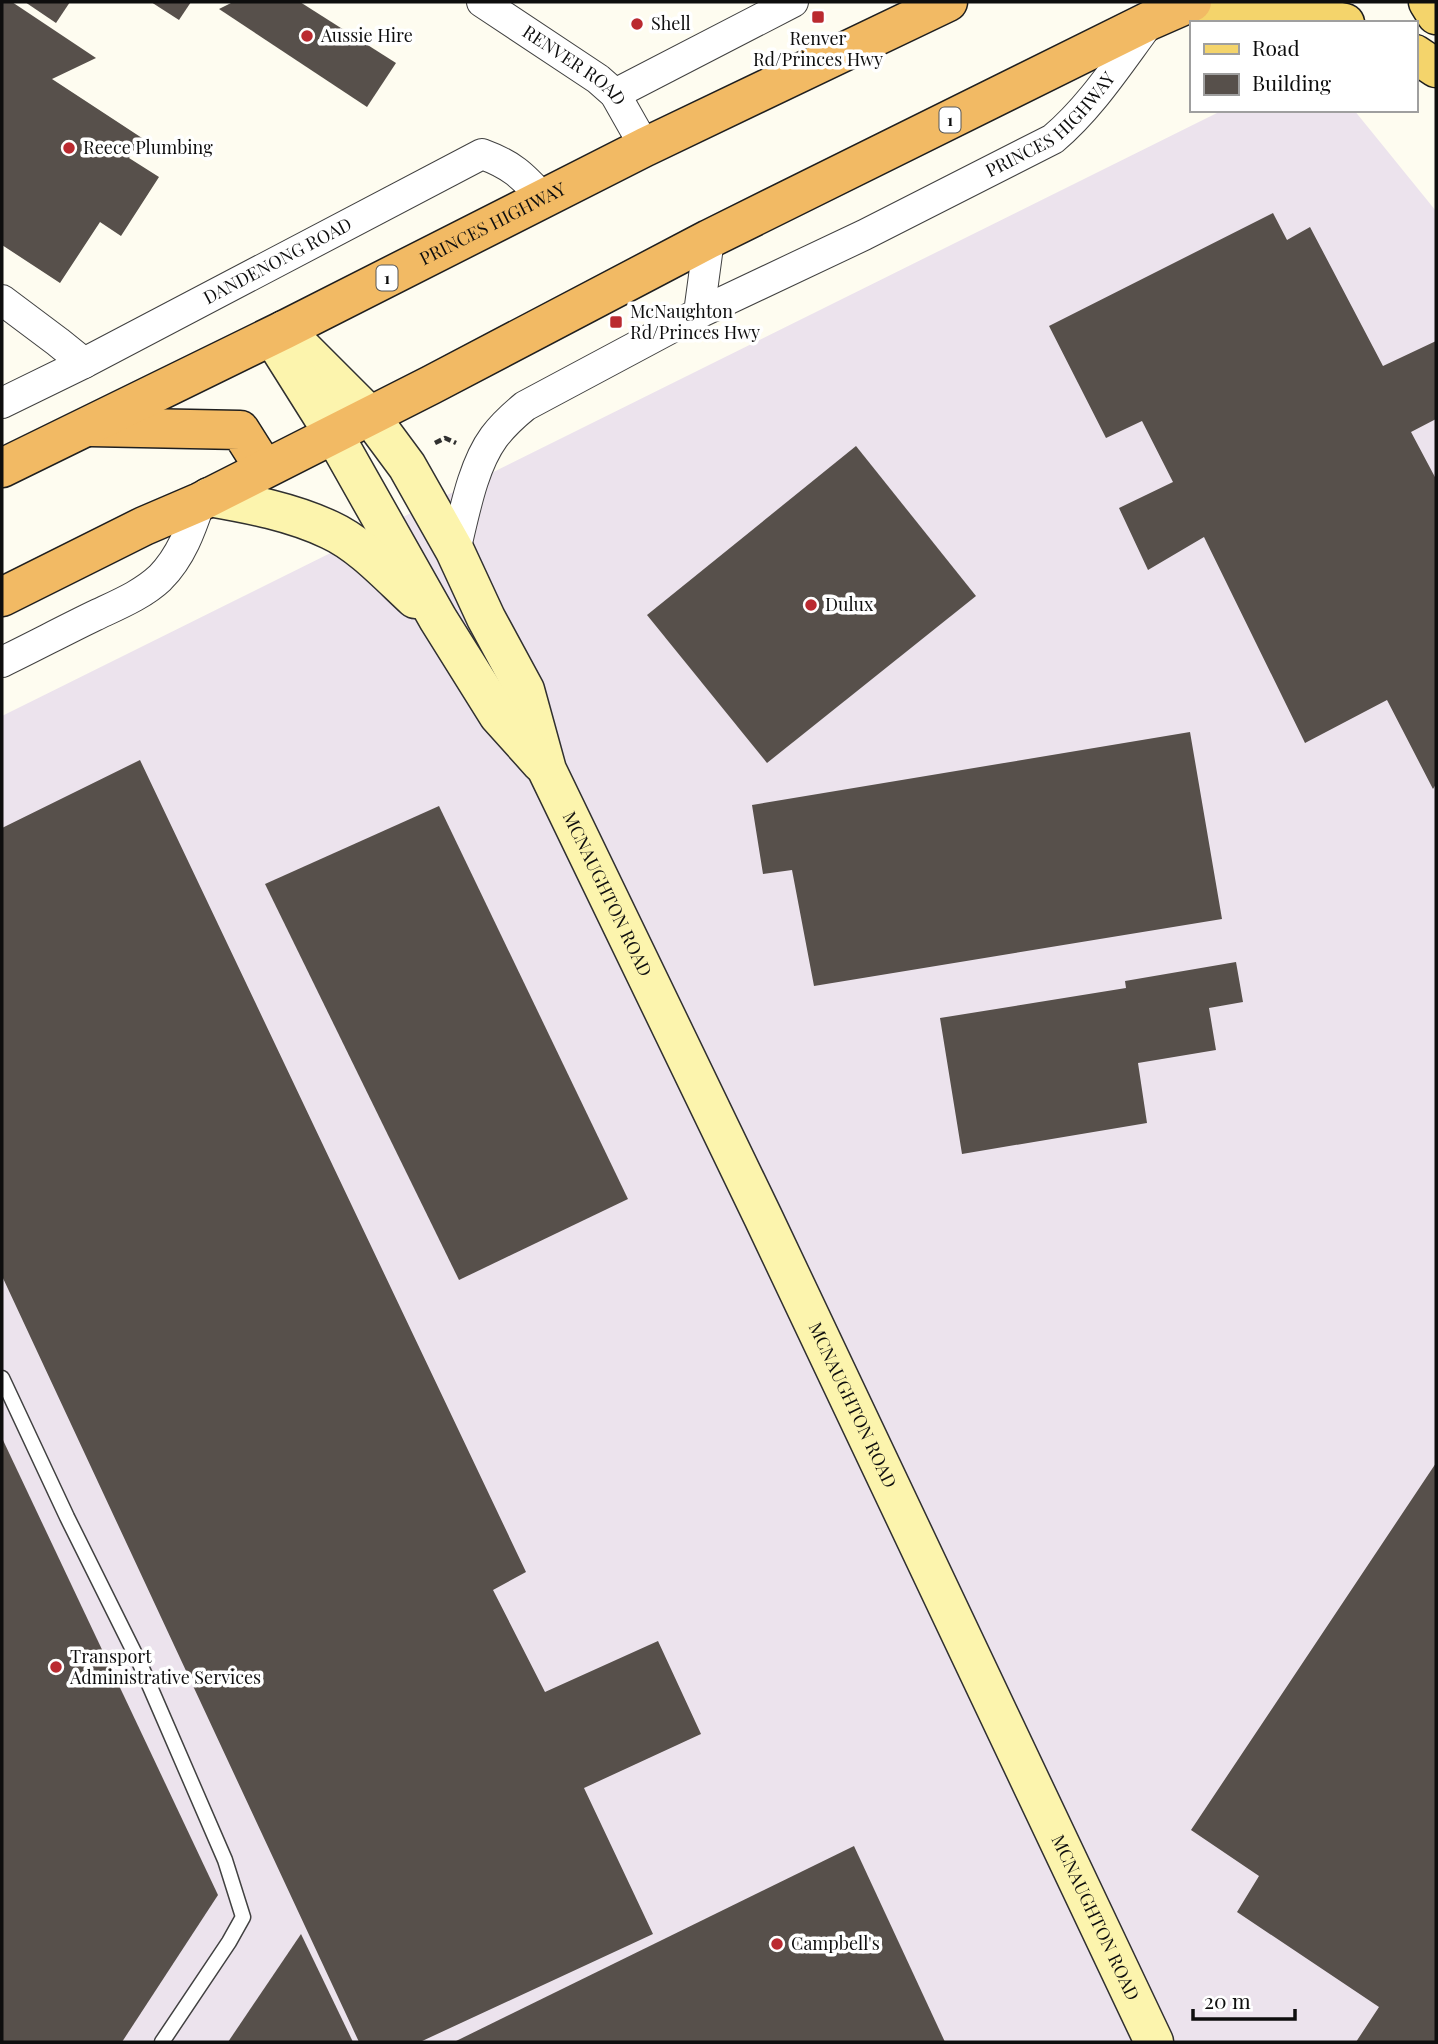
<svg xmlns="http://www.w3.org/2000/svg" width="1438" height="2044" viewBox="0 0 1438 2044" font-family="'Playfair Display',serif">
	<rect width="100%" height="100%" fill="#fefcf0"/>
	<path fill="#ece3ed" d="M1223,110h131l82,101v1831h-1434v-1326z"/>
	<g fill="#57504b">
		<path d="M2,2h10l84,56 -44,21 90,59 -13,20 30,19 -38,59 -21,-14 -40,61 -58,-38z"/>
		<path d="M25,2h45l-14,21z"/>
		<path d="M151,2h40l-12,18z"/>
		<path d="M233,2h67l96,61 -29,44 -148,-98z"/>
		<path d="M1273,213l14,27 23,-13 73,139 53,-25v78l-25,13 25,47v305l-3,5 -46,-89 -82,43 -101,-206 -56,33 -29,-62 54,-26 -31,-61 -36,17 -57,-112z"/>
		<path d="M856,446l120,150 -209,167 -120,-148z"/>
		<path d="M1190,732l32,187 -408,67 -22,-116 -29,4 -11,-69z"/>
		<path d="M140,760l386,812 -33,18 52,102 113,-51 43,93 -117,54 69,146 -233,108h-61l-357,-766v-448z"/>
		<path d="M439,806l189,393 -169,81 -194,-396z"/>
		<path d="M1236,962l7,40 -34,6 7,42 -78,13 9,60 -185,31 -22,-136 186,-30 -1,-7z"/>
		<path d="M2,1438l216,457 -96,147h-120z"/>
		<path d="M1436,1463v579h-80l23,-35 -142,-95 22,-36 -68,-46z"/>
		<path d="M854,1846l91,196h-491z"/>
		<path d="M301,1934l52,108h-125z"/>
	</g>
	<g fill="none" stroke-linecap="round" stroke-linejoin="round">
		<defs>
			<path id="service" d="M2,1378l65,139 74,149 84,194 18,57 -14,25 -67,100"/>
			<g id="minor">
				<path id="s1" d="M482,2l116,77 17,15 30,53"/>
				<path d="M615,94l178,-92"/>
				<path d="M2,300l56,42 26,21"/>
				<path id="s2" d="M699,313l165,-78 189,-96c38,-32 66,-76 96,-116"/>
				<path id="s3" d="M2,403l82,-40 398,-209c30,11 40,21 62,45"/>
				<path d="M455,551c9,-36 17,-84 39,-114 9,-12 20,-22 31,-31l174,-93 10,-74"/>
				<path d="M2,662c31,-15 61,-31 92,-46 23,-11 48,-21 66,-38 21,-21 31,-49 40,-76"/>
			</g>
			<g id="secondary">
				<path id="s4" d="M284,330l86,86 37,50 48,85 31,67 39,72 22,80 216,447 391,825"/>
				<path d="M277,344l56,89 105,186 60,96 43,48"/>
				<path d="M209,497c41,7 83,15 121,33 31,14 60,46 85,69"/>
			</g>
			<g id="primary">
				<path d="M1192,2l83,13 48,3 22,5"/>
				<path d="M1428,2l8,13"/>
				<path d="M1415,54l21,14"/>
			</g>
			<g id="trunk">
				<path d="M91,427l149,3 24,38"/>
				<path id="s5" d="M2,468l282,-138 361,-183 303,-145"/>
				<path d="M2,597l142,-71 56,-24 231,-117 278,-146 442,-219 41,-18"/>
			</g>
		</defs>
		<use href="#service" stroke="#414141" stroke-width="17"/>
		<use href="#minor" stroke="#414141" stroke-width="32"/>
		<use href="#secondary" stroke="#303030" stroke-width="41"/>
		<use href="#primary" stroke="#1f1f1f" stroke-width="41"/>
		<use href="#trunk" stroke="#1f1f1f" stroke-width="41"/>
		<path stroke="#303030" stroke-width="4.5" stroke-dasharray="7 3.5" stroke-linecap="butt" d="M435,443l10,-5 11,5"/>
		<use href="#service" stroke="#fff" stroke-width="14"/>
		<use href="#minor" stroke="#fff" stroke-width="30"/>
		<use href="#secondary" stroke="#fcf4ad" stroke-width="38"/>
		<use href="#primary" stroke="#f4d46b" stroke-width="38"/>
		<use href="#trunk" stroke="#f2ba64" stroke-width="38"/>
	</g>
	<g fill="#ba2a30" stroke="#fff" stroke-width="2.5">
		<rect x="811" y="10" width="14" height="14" rx="3.5"/>
		<circle cx="637" cy="24" r="7"/>
		<circle cx="307" cy="36" r="7"/>
		<circle cx="69" cy="148" r="7"/>
		<rect x="609" y="315" width="14" height="14" rx="3.5"/>
		<circle cx="811" cy="605" r="7"/>
		<circle cx="56" cy="1667" r="7"/>
		<circle cx="777" cy="1944" r="7"/>
	</g>
	<g text-anchor="middle" stroke-width="7" stroke-linejoin="round" paint-order="stroke">
		<g fill="#fff" stroke="#565656" stroke-width="2">
			<rect x="939.5" y="107.5" width="21" height="25" rx="5"/>
			<rect x="376.5" y="265.5" width="21" height="25" rx="5"/>
		</g>
		<g font-size="16" font-weight="bold" fill="#0e0e0e">
			<text x="950" y="126">1</text>
			<text x="387" y="284">1</text>
		</g>
		<g font-size="18" fill="#0e0e0e" stroke="#fff" text-anchor="start">
			<text x="651" y="30">Shell</text>
			<text x="321" y="42">Aussie Hire</text>
			<text x="818" y="45" text-anchor="middle">Renver<tspan x="818" dy="21">Rd/Princes Hwy</tspan></text>
			<text x="83" y="154">Reece Plumbing</text>
			<text x="630" y="318">McNaughton<tspan x="630" dy="21">Rd/Princes Hwy</tspan></text>
			<text x="825" y="611">Dulux</text>
			<text x="70" y="1663">Transport<tspan x="70" dy="21">Administrative Services</tspan></text>
			<text x="791" y="1950">Campbell's</text>
		</g>
		<g font-size="18" fill="#0e0e0e" stroke="#fff">
			<text dy="6" stroke="none"><textPath href="#s1" startOffset="112">RENVER ROAD</textPath></text>
			<text dy="6" stroke="none"><textPath href="#s2" startOffset="401">PRINCES HIGHWAY</textPath></text>
			<text dy="6" stroke="none"><textPath href="#s5" startOffset="548">PRINCES HIGHWAY</textPath></text>
			<text dy="6" stroke="none"><textPath href="#s3" startOffset="310">DANDENONG ROAD</textPath></text>
			<text dy="6" stroke="none"><textPath href="#s4" startOffset="658">MCNAUGHTON ROAD</textPath></text>
			<text dy="6" stroke="none"><textPath href="#s4" startOffset="1225">MCNAUGHTON ROAD</textPath></text>
			<text dy="6" stroke="none"><textPath href="#s4" startOffset="1792">MCNAUGHTON ROAD</textPath></text>
		</g>
	</g>
	<rect width="1438" height="2044" fill="none" stroke="#0e0e0e" stroke-width="7"/>
	<rect x="1190" y="21" width="228" height="91" fill="#ffffff" stroke="#9f9f9f" stroke-width="2"/>
	<rect x="1204" y="44" width="35" height="10" fill="#f4d46b" stroke="#9f9f9f" stroke-width="2"/>
	<text x="1252" y="56" font-size="21" fill="#0e0e0e">Road</text>
	<rect x="1204" y="74" width="35" height="21" fill="#57504b" stroke="#9f9f9f" stroke-width="2"/>
	<text x="1252" y="91" font-size="21" fill="#0e0e0e">Building</text>
	<path d="M1193 2009v10h102v-10" fill="none" stroke="#0e0e0e" stroke-width="3.5"/>
	<text x="1204" y="2009" font-size="21" fill="#0e0e0e" stroke="#ffffff" stroke-width="5" paint-order="stroke">20 m</text>
</svg>
